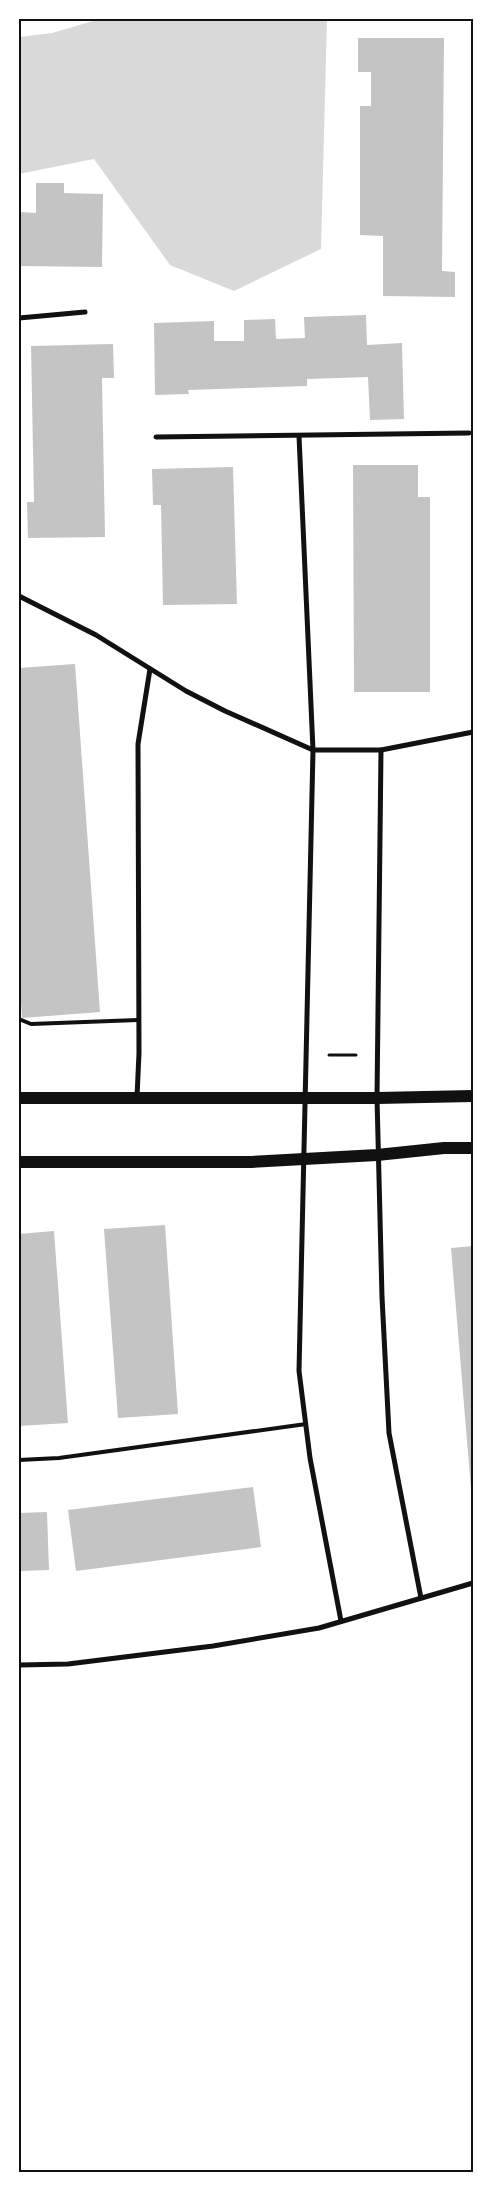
<svg xmlns="http://www.w3.org/2000/svg" width="492" height="2191" viewBox="0 0 492 2191" font-family="'Open Sans',sans-serif">
	<rect width="100%" height="100%" fill="#fff"/>
	<path fill="#d9d9d9" d="M100,19h227l-6,230 -87,42 -64,-26 -76,-106 -75,15v-137l33,-4z"/>
	<g fill="#c4c4c4">
		<path d="M358,38h86l-2,233 13,1v25l-72,-1v-60l-23,-1v-129h11v-34h-13z"/>
		<path d="M36,183h28v10l39,1 -1,73 -83,-1v-54l17,1z"/>
		<path d="M366,315l1,30 35,-2 2,76 -34,1 -2,-43 -61,2v7l-119,4 1,4 -34,1 -1,-72 60,-2v20h30v-21l31,-1 1,20 29,-1 -1,-21z"/>
		<path d="M113,344l1,34h-12l3,159 -77,1 -1,-36h7l-3,-156z"/>
		<path d="M353,465h65v32h12v195h-76z"/>
		<path d="M233,467l4,137 -74,1 -2,-100h-8l-1,-36z"/>
		<path d="M75,664l25,348 -78,6 -3,-46v-304z"/>
		<path d="M165,1225l13,189 -60,4 -14,-189z"/>
		<path d="M54,1231l14,192 -49,3v-192z"/>
		<path d="M473,1246v254l-1,1 -21,-253z"/>
		<path d="M253,1487l8,60 -185,24 -8,-61z"/>
		<path d="M47,1512l2,58 -30,1v-58z"/>
	</g>
	<g fill="none" stroke-linecap="round" stroke-linejoin="round">
		<path stroke="#111" stroke-width="3" d="M329,1055h27"/>
		<g stroke="#111" stroke-width="4">
			<path d="M19,1019l12,5 107,-4"/>
			<path d="M19,1460l40,-2 247,-34"/>
		</g>
		<g stroke="#111" stroke-width="5">
			<path d="M19,318l66,-6"/>
			<path d="M299,436l14,314 -14,621 11,87 31,163"/>
			<path d="M156,437l313,-4"/>
			<path d="M19,596l77,39 90,56 39,20 88,39h68l92,-18"/>
			<path d="M381,750l-4,348 5,199 7,136 32,165"/>
			<path d="M137,1097l2,-44 -1,-309 12,-75"/>
			<path d="M19,1665l49,-1 145,-18 106,-18 154,-45"/>
		</g>
		<g stroke="#111" stroke-width="12">
			<path d="M19,1098h358l96,-2"/>
			<path d="M19,1162h232l126,-7 67,-7h29"/>
		</g>
	</g>
	<rect width="492" height="2191" fill="none" stroke="#ffffff" stroke-width="40"/>
	<rect x="20" y="20" width="452" height="2151" fill="none" stroke="#111" stroke-width="2"/>
</svg>
